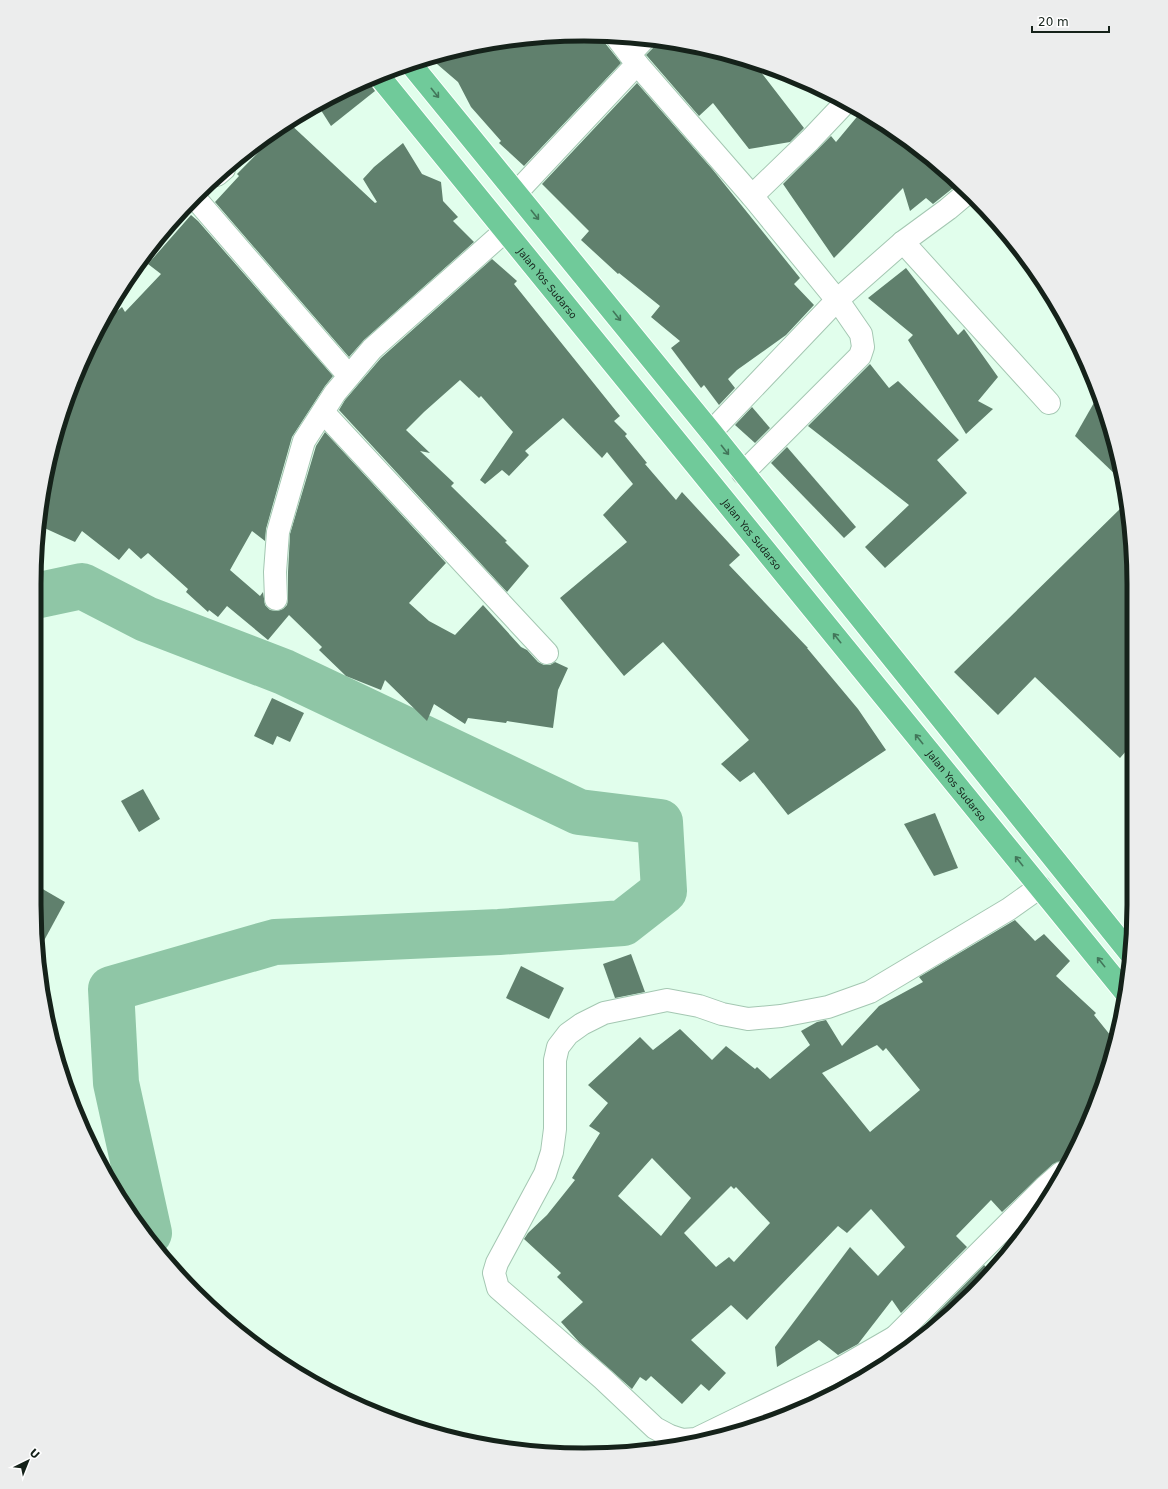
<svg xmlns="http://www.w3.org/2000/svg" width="1168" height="1489" viewBox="0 0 1168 1489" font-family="'DejaVu Sans',sans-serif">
	<rect width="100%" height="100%" fill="#e1feec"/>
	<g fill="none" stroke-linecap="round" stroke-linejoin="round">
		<path stroke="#8fc6a6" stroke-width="46" d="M35,596l47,-10 64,33 138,53 295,140 81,10 4,69 -41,32 -124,9 -224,10 -164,47 5,94 33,150"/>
	</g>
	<g fill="#60806d" fill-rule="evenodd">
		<path d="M603,36l2,7 16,20 -97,103 -25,-23 2,-2 -30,-34 -13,-25 -28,-24 82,-19z"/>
		<path d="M656,41l64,11 10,11 8,-6 16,6 50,65 -14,14 -41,7 -36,-46 -14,13 -52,-60 -1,-1 7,-7z"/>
		<path d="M368,81l7,10 -44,35 -14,-22z"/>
		<path d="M637,83l76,87 87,108 -6,6 20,21 -28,30 -49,35 -9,9 7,9 -16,17 -15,-20 -3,3 -30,-40 9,-7 -29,-24 9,-11 -41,-33 -1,1 -37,-34 8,-9 -47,-47z"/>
		<path d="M861,112l58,36 39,36 -25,20 -7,-6 -16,13 -7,-23 -69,70 -51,-74 48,-48 5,6z"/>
		<path d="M288,122l87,81 2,-1 -14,-23 11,-12 29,-24 19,31 19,8 2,19 15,16 -5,4 21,21 -110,98 -15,17 -134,-155 24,-26 -2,-2z"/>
		<path d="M191,215l7,6 135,155 -8,10 -33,51 -26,92 -1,12 -13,-10 -22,39 30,26 3,-4 2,13 5,5 7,1 6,-2 4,-4 1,-6v-27l2,-38 26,-88 9,-14 121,131 -37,40 20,18 26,14 28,-30 38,42 6,3 11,12 6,3h6l5,-3 13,6 -10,22 -5,38 -46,-7 -1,2 -38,-5 -3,6 -31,-20 -7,17 -42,-41 -4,10 -35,-14 -27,-26 3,-3 -33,-32 -21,25 -41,-34 -9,11 -9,-7 -1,2 -22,-20 2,-3 -40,-36 -7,6 -12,-11 -10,12 -37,-29 -7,11 -35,-16 23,-119 37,-81 22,-19 3,5 36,-38 -13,-10z"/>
		<path d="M492,259l25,22 -3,3 106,132 -6,5 13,13 -2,2 22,27 -2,1 31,36 6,-8 58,63 -11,10 79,83h-1l51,61 28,41 -98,65 -34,-43 -14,10 -19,-18 28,-24 -86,-98 -39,34 -64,-78 67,-56 -24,-27 30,-31 -26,-32 -5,6 -39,-40 -38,33 4,4 -20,21 -7,-6 -17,14 -5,-4 33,-48 -32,-36 -2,2 -19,-18 -36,32 -18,18 24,23 -10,-2 34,32 -3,3 56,55 -2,1 24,24 -22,26 -168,-182 6,-10 36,-42z"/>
		<path d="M906,268l52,67 6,-6 34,48 -20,24 15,8 -27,25 -58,-94 5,-5 -45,-37z"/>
		<path d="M870,364l19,24 9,-7 61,59 -22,20 30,33 -82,75 -20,-21 44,-42 -101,-79z"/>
		<path d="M1099,394l6,13 14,71 -44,-42z"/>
		<path d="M752,407l18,21 -15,15 -20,-18z"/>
		<path d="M787,447l69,80 -12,11 -73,-75z"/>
		<path d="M1124,505l9,43v195l-13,15 -85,-81 -37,38 -44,-43z"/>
		<path d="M272,698l32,15 -14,29 -13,-6 -4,9 -19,-9z"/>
		<path d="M143,789l17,30 -21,13 -18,-31z"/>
		<path d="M935,813l23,55 -24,8 -30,-52z"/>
		<path d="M34,884l31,18 -25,46 -6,-43z"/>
		<path d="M1015,920l20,21 9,-7 26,27 -14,15 40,37 -2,2 21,26 -23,75 -18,34 -12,11 -9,3 -51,48 -11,-12 -35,36 11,11 -66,66 -9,-13 -34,44 -20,11 -19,-15 -42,27 -2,-20 75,-100 28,29 27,-29 -34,-38 -24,24 -9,-7 -91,94 -16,-15 -40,35 35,33 -17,18 -8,-7 -19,20 -31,-28 -5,5 -6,-4 -8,12 -53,-47 -18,-20 22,-20 -26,-25 4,-4 -37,-34 4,-6 19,-18 28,-35 -3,-2 28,-45 -11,-7 19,-23 -20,-18 52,-48 13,13 27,-21 32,31 14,-14 29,23 2,-2 13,12 40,-34 -9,-14 16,-9 9,-2 16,26 37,-40 44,-24 -4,-5zM877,1045l6,6 3,-3 34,42 -50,42 -48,-59zM652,1158l39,40 -30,38 -43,-40zM731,1186l3,3 2,-2 34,36 -36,39 -5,-5 -13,10 -32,-34z"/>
		<path d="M631,954l14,38 -30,6 -12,-34z"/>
		<path d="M521,966l43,22 -15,31 -43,-21z"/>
		<path d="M1044,1206l-3,5 -19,23 -3,-3z"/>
		<path d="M984,1265l7,7 -18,22 -53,40 -2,-2z"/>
	</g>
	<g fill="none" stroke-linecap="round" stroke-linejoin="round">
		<defs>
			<g id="street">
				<path d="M630,54l14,-15"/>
				<path d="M637,64l115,132 89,109 20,29 2,13 -3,9 -117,117"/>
				<path d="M217,175l7,-6"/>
				<path d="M517,192l120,-128 -22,-29"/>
				<path d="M752,196l58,-56 36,-38"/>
				<path d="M195,198l154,178"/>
				<path d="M903,242l146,161"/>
				<path d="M323,412l224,241"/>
				<path d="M711,432l125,-131 67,-59 45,-33 19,-16"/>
				<path d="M276,599l-1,-27 3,-40 26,-91 31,-48 37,-44 133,-118"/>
				<path d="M895,1337l150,-150 16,-14"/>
				<path d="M909,1343l-14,-6 -59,34 -101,49 -39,19 -14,1 -12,-4 -15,-8 -52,-49 -105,-91 -4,-15 3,-10 48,-89 7,-22 3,-23v-69l3,-13 10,-13 14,-10 22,-11 63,-13 32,6 23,8 26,5 33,-3 47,-9 42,-15 139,-83 31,-22"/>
			</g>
			<g id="highway">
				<path d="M410,63l301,369 418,520"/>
				<path id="s1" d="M379,76l746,916"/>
			</g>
		</defs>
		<use href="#street" stroke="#a4c7b2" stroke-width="24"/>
		<use href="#highway" stroke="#fff" stroke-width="24"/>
		<use href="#street" stroke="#fff" stroke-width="22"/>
		<use href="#highway" stroke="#70ca9a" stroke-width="22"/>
	</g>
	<defs><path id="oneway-shaft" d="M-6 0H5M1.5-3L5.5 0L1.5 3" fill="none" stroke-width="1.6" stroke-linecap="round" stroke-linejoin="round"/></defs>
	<g stroke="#42765a">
		<use href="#oneway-shaft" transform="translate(435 93) rotate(51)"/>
		<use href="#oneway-shaft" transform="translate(535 215) rotate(51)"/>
		<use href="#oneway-shaft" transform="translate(617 316) rotate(51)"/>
		<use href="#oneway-shaft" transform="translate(725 450) rotate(52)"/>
		<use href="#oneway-shaft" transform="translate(837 638) rotate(-129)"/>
		<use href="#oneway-shaft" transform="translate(919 739) rotate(-129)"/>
		<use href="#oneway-shaft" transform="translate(1019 861) rotate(-129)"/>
		<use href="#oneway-shaft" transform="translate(1101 962) rotate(-129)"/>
	</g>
	<g text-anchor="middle" stroke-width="3" stroke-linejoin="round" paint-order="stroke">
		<g font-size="10" fill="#15221a" stroke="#fff">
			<text dy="4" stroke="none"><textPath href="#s1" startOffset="267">Jalan Yos Sudarso</textPath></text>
			<text dy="4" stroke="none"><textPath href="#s1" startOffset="591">Jalan Yos Sudarso</textPath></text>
			<text dy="4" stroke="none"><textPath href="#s1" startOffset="915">Jalan Yos Sudarso</textPath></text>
		</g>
	</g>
	<path d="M0 0H1168V1489H0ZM584 41H584A543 543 0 0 1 1127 584V905A543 543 0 0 1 584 1448H584A543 543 0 0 1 41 905V584A543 543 0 0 1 584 41Z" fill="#eceded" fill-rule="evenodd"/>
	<path fill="none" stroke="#15221a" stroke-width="5" d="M584 41H584A543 543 0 0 1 1127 584V905A543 543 0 0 1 584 1448H584A543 543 0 0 1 41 905V584A543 543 0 0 1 584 41Z"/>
	<g transform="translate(28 1461) rotate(43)" stroke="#ffffff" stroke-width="3" paint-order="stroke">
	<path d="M0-3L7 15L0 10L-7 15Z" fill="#15221a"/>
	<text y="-6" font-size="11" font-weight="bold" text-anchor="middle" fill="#15221a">U</text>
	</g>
	<path d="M1032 26v6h77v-6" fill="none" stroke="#15221a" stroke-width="2"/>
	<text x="1038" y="26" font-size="12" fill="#15221a" stroke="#ffffff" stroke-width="3" paint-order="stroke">20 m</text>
</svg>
